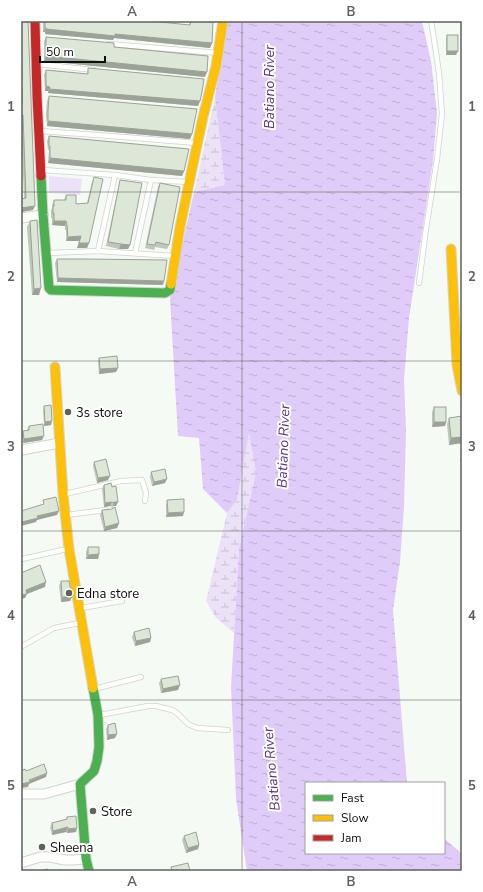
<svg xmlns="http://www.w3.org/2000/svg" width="483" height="892" viewBox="0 0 483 892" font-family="'Nunito Sans',sans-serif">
	<defs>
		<pattern id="wetland-marsh" width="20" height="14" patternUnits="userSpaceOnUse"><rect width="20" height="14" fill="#ece2f8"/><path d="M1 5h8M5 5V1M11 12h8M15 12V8" fill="none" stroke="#c9c1d3"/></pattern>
		<pattern id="water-ripples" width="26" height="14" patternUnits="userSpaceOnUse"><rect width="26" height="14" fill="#e0ccf8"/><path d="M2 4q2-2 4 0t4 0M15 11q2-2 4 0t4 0" fill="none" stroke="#bfaed3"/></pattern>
	</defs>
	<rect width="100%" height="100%" fill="#f6faf4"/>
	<g fill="url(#wetland-marsh)">
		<path d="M215,97l10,88 -31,7z"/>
		<path d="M249,432l7,40 -17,77 -5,84 -18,-15 -10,-17 21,-88 10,-13z"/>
	</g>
	<path fill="#ece2f8" d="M49,176l33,3 -2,16 -31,-2z"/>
	<path fill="url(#water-ripples)" d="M227,21h195l9,40 6,52 -4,48 -24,157 -5,61 2,52 -2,76 -4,55 -7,48 14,173h-101v70h138v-15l18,16v17h-215l-11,-72 -5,-112 8,-138 17,-77 -7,-39 -12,67 -10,13 -24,-24 -4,-51 -21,-2 -8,-137 24,-107 31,-7 -10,-88z"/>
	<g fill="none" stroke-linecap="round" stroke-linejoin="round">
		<defs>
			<g id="lane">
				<path d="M109,44l109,9"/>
				<path d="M38,64l56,6"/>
				<path d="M40,131l71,5 86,7"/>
				<path d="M43,170l72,5 36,5 38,2"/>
				<path d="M98,251l17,-76"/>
				<path d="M48,253l50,-2 76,5"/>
				<path d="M135,253l16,-73"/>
				<path d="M419,283l7,-54 11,-70 5,-45 -3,-41 -5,-34 -3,-18"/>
				<path d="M65,494l56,-13 21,-1 4,13 -1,8"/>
				<path d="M66,515l40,-5"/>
				<path d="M22,559l45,-10"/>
				<path d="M81,608l41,-7"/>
				<path d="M21,647l33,-19 26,-5"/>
				<path d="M94,689l47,-12"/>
				<path d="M100,715l48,-9h8l16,4 5,3 11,11 9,4 31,2"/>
			</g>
			<g id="street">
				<path d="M21,218l22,-3"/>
				<path d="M21,450l39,-7"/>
				<path d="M21,794h23l36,-10"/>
				<path d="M21,863l19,-6h10l15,3h8l13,-1"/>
			</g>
			<g id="fast">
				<path d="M41,176l2,39 6,73 2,2 114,3 5,-3 1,-6"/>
				<path d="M89,871l-3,-12 -6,-75 14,-13 3,-10 2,-14 -1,-32 -5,-27"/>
			</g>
			<g id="slow">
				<path d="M451,249l6,116 5,26"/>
				<path d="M171,284l9,-57 13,-63 10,-47 13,-51 7,-45"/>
				<path d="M55,367l8,127 6,55 24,139"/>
			</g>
			<path id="jam" d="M35,21l2,75 4,80"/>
		</defs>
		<use href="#lane" stroke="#d1d4cf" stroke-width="6"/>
		<use href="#street" stroke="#d1d4cf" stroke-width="11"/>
		<use href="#fast" stroke="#d1d4cf" stroke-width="11"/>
		<use href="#slow" stroke="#d1d4cf" stroke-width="11"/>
		<use href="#jam" stroke="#d1d4cf" stroke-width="11"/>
		<use href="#lane" stroke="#fefefd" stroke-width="4.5"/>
		<use href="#street" stroke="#fefefd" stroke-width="9"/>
		<use href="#fast" stroke="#4caf50" stroke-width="9"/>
		<use href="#slow" stroke="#ffc107" stroke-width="9"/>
		<use href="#jam" stroke="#c62828" stroke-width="9"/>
	</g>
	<g fill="#bec7ba">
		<path d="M21,21l12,189 -12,2v-13h3l-3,-79z"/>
		<path d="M43,21h107l39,4 1,-4h23l-1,22 -2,5 -96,-10 -1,2 -68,-6v-2h-2z"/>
		<path d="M447,35l9,20h-10v-16z"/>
		<path d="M46,37l68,10 91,30 -161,-16v-20z"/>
		<path d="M88,68l112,33 -2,5 -150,-13v-2h-3l-1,-16 2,-5 41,4z"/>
		<path d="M49,96l143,38 -2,5 -143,-13 -1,-11 1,-14z"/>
		<path d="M49,136l135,35 -2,5 -134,-13 1,-13h-1l-1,-9z"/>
		<path d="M94,177l-5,66 -2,5h-10l2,-7h-13v-11h-1v-4l-13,-1v-7h-1v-7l1,-3v-3l2,-5h10l2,-5 10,9 11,-1 5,-21z"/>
		<path d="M120,180l10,65 -2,4h-9l-13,-3 13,-62z"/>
		<path d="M160,183l9,62 -2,4 -12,-2 -1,3 -9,-2 13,-61z"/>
		<path d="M30,221l9,74h-7l-5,-68z"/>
		<path d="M57,259l106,26 -106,-3 -2,-19z"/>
		<path d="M99,358l19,10 -2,4 -17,2 -1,-12z"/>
		<path d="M44,406l7,19 -7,1 -1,-16z"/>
		<path d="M434,407l12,15 -1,4 -13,1v-15z"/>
		<path d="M462,416v27l-13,2 -2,-21 2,-6z"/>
		<path d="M29,426l13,14 -19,3 -2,-8 2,-4 4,-1z"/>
		<path d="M462,454v8l-2,-1z"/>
		<path d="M94,462l14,18 -11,3 -4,-17z"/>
		<path d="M151,472l14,11 -13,3 -2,-9z"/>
		<path d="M104,485l12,21h-3v2l-3,-2 -6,1 -2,-18z"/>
		<path d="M167,500l16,16 -17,1v-12z"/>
		<path d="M102,510l17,13 -2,5 -13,3 -4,-16z"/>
		<path d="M88,547l11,7 -1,5h-12v-7z"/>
		<path d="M61,581l11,16 -2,4 -9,1 -2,-16z"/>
		<path d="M134,632l17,6 -1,4 -15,4 -3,-9z"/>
		<path d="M161,679l17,11 -17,3 -2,-10z"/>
		<path d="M108,725l7,13 -8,2 -1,-11z"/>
		<path d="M67,817l9,15 -9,1 -1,-1 -14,3 -2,-8 2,-4 14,-4z"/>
		<path d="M184,836l15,9 -1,4 -12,4 -4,-13z"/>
	</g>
	<g fill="#9ba297">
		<path d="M45,28h1l-1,4h-2z"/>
		<path d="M46,29l69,5 97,9 -2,5 -96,-10 -1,2 -68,-6z"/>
		<path d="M447,51h11l-2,4h-10z"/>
		<path d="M46,56l161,16 -2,5 -161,-16z"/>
		<path d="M46,86l4,1 -2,4h-3z"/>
		<path d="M49,89l151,12 -2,5 -150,-13z"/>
		<path d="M48,121l144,13 -2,5 -143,-13z"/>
		<path d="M50,158l134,13 -2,5 -134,-13z"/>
		<path d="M35,206l-2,4 -12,2v-4z"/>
		<path d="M54,221h12l-1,5 -13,-1z"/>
		<path d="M81,236l-2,5h-13l2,-4z"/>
		<path d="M79,243h10l-2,5h-10z"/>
		<path d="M121,244l9,1 -2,4h-9z"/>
		<path d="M58,278l106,3 -1,4 -106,-3z"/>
		<path d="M41,288l-2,7h-7l2,-6z"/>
		<path d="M118,368l-2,4 -17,2 1,-5z"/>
		<path d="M52,421l-1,4 -7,1 1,-4z"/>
		<path d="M434,422h12l-1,4 -13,1z"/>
		<path d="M44,436l-2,4 -19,3 1,-4z"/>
		<path d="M462,437v6l-13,2 2,-7z"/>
		<path d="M110,476l-2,4 -11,3 1,-5z"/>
		<path d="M167,479l-2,4 -13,3 2,-4z"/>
		<path d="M112,502l-2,4 -6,1 1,-4z"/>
		<path d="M114,502h4l-2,4h-3l1,-3z"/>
		<path d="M59,511l-2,4 -20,5 -1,2 -15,4 1,-4 15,-6z"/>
		<path d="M184,512l-1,4 -17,1 2,-4z"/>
		<path d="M119,523l-2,5 -13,3 1,-4z"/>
		<path d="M99,554l-1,5h-12l2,-4z"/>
		<path d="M46,582l-1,5 -18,7 -2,4 -4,1v-4l5,-5z"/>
		<path d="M62,597h10l-2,4 -9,1z"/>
		<path d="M151,638l-1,4 -15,4 1,-5z"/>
		<path d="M180,685l-2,5 -17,3 2,-4z"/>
		<path d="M117,734l-2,4 -8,2 1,-5z"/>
		<path d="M47,773l-1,4 -17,7 -1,3 -7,1v-4z"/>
		<path d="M68,827l-2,5 -14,3 1,-4z"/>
		<path d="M77,828l-1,4 -9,1 1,-4z"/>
		<path d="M199,845l-1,4 -12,4 2,-5z"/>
	</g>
	<g fill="#dde7d8" stroke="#9ba297">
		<path d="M21,21h7l7,185 -14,2v-9l5,-1 -3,-83h-2v-12h1v-14h-1v-10h1z"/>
		<path d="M45,21h105l40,4 1,-4h22l-1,22 -97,-9v2l-69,-7v-1h-1z"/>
		<rect x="447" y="35" width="11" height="16"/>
		<path d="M46,37l68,6v4l94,9 -1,16 -161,-16z"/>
		<path d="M88,68l116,11 -2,13 -2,9 -151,-12 1,-2 -4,-1v-16l42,4z"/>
		<path d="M49,96l148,13 -5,25 -144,-13v-10z"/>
		<path d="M49,136l140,13 -5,22 -134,-13v-12h-1z"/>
		<path d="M94,177l9,2 -14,64h-10l2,-7 -13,1 -1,-12 -1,-4h-12v-8h-1v-6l1,-1v-6h12v-5h10v9l12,-1z"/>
		<path d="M120,180l22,3 -12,62 -9,-1 -13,-2z"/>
		<path d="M160,183l20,4 -11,58 -13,-3 -1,3 -8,-1z"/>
		<path d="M37,220l4,68 -7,1 -4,-68z"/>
		<path d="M57,259h28l82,1 -3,21 -106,-3z"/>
		<path d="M117,356l1,12 -18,1 -1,-11z"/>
		<path d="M51,405l1,16 -7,1 -1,-16z"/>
		<rect x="434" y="407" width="12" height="15"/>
		<path d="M462,416v21l-11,1 -2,-20z"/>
		<path d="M43,424l1,12 -20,3 -1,-8 6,-1v-4z"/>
		<path d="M106,459l4,17 -12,2 -4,-16z"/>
		<path d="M165,469l2,10 -13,3 -3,-10z"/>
		<path d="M111,483l1,4 4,-1 2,16h-4v1l-2,-1 -7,1 -1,-18z"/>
		<path d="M56,497l3,14 -22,5 1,2 -16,4 -1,-11 23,-7 -1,-4z"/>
		<path d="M184,499v13l-16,1 -1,-13z"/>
		<path d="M115,507l4,16 -14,4 -3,-17 10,-1z"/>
		<path d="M88,547h11v7l-11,1z"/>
		<path d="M40,565l6,17 -20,8 1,4 -6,1v-24v2z"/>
		<path d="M61,581h8l3,16h-10z"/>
		<path d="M149,628l2,10 -15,3 -2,-9z"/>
		<path d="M178,676l2,9 -17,4 -2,-10z"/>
		<path d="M115,723l2,11 -9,1v-10z"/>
		<path d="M44,764l3,9 -18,7 1,2 -9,2v-13l4,-2 1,2z"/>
		<path d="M76,816l1,12 -9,1v-2l-15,4 -1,-8 15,-4v-2z"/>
		<path d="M196,832l3,13 -11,3 -4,-12z"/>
		<path d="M188,863l2,8h-18l-1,-4z"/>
		<path d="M48,869v2h-9z"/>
	</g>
	<path fill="none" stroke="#5e615d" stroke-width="1" stroke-opacity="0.55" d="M242,21v850M21,192h441M21,361h441M21,531h441M21,700h441"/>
	<g fill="#5e615d" stroke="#fff" stroke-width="1.5">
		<circle cx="68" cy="412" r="4"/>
		<circle cx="69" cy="593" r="4"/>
		<circle cx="93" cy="811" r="4"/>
		<circle cx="42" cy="847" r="4"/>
	</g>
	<g text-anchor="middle" stroke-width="4" stroke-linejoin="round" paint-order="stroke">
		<g font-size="13" fill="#0c0e0b" stroke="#fff" text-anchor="start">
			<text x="76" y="417">3s store</text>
			<text x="77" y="598">Edna store</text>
			<text x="101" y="816">Store</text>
			<text x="50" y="852">Sheena</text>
		</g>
		<g font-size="14" font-style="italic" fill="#5b347f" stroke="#fff">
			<text transform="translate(269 87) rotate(-90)" y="5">Batiano River</text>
			<text transform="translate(283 446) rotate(-88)" y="5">Batiano River</text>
			<text transform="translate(271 769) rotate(-95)" y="5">Batiano River</text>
		</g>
	</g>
	<rect width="483" height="892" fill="none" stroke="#ffffff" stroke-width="44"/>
	<rect x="305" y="782" width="140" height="72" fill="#ffffff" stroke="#9e9f9d"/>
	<rect x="313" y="795" width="20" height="6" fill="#4caf50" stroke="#9e9f9d"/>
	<text x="341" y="802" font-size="12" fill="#0c0e0b">Fast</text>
	<rect x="313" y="815" width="20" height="6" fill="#ffc107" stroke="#9e9f9d"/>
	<text x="341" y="822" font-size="12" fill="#0c0e0b">Slow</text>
	<rect x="313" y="835" width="20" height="6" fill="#c62828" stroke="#9e9f9d"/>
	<text x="341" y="842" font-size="12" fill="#0c0e0b">Jam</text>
	<path d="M40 56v6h65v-6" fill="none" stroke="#0c0e0b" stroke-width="2"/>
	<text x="46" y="56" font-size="12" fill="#0c0e0b" stroke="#ffffff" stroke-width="3" paint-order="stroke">50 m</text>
	<rect x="22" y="22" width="439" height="848" fill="none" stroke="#5e615d" stroke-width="1.5"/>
	<g font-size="13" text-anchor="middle" font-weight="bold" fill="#5e615d">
		<text x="132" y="16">A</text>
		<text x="351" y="16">B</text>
		<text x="11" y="111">1</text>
		<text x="472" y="111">1</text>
		<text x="11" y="281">2</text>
		<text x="472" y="281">2</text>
		<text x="11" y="451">3</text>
		<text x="472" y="451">3</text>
		<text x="11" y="620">4</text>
		<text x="472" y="620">4</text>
		<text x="11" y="790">5</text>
		<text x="472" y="790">5</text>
		<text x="132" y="886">A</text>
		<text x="351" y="886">B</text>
	</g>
</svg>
